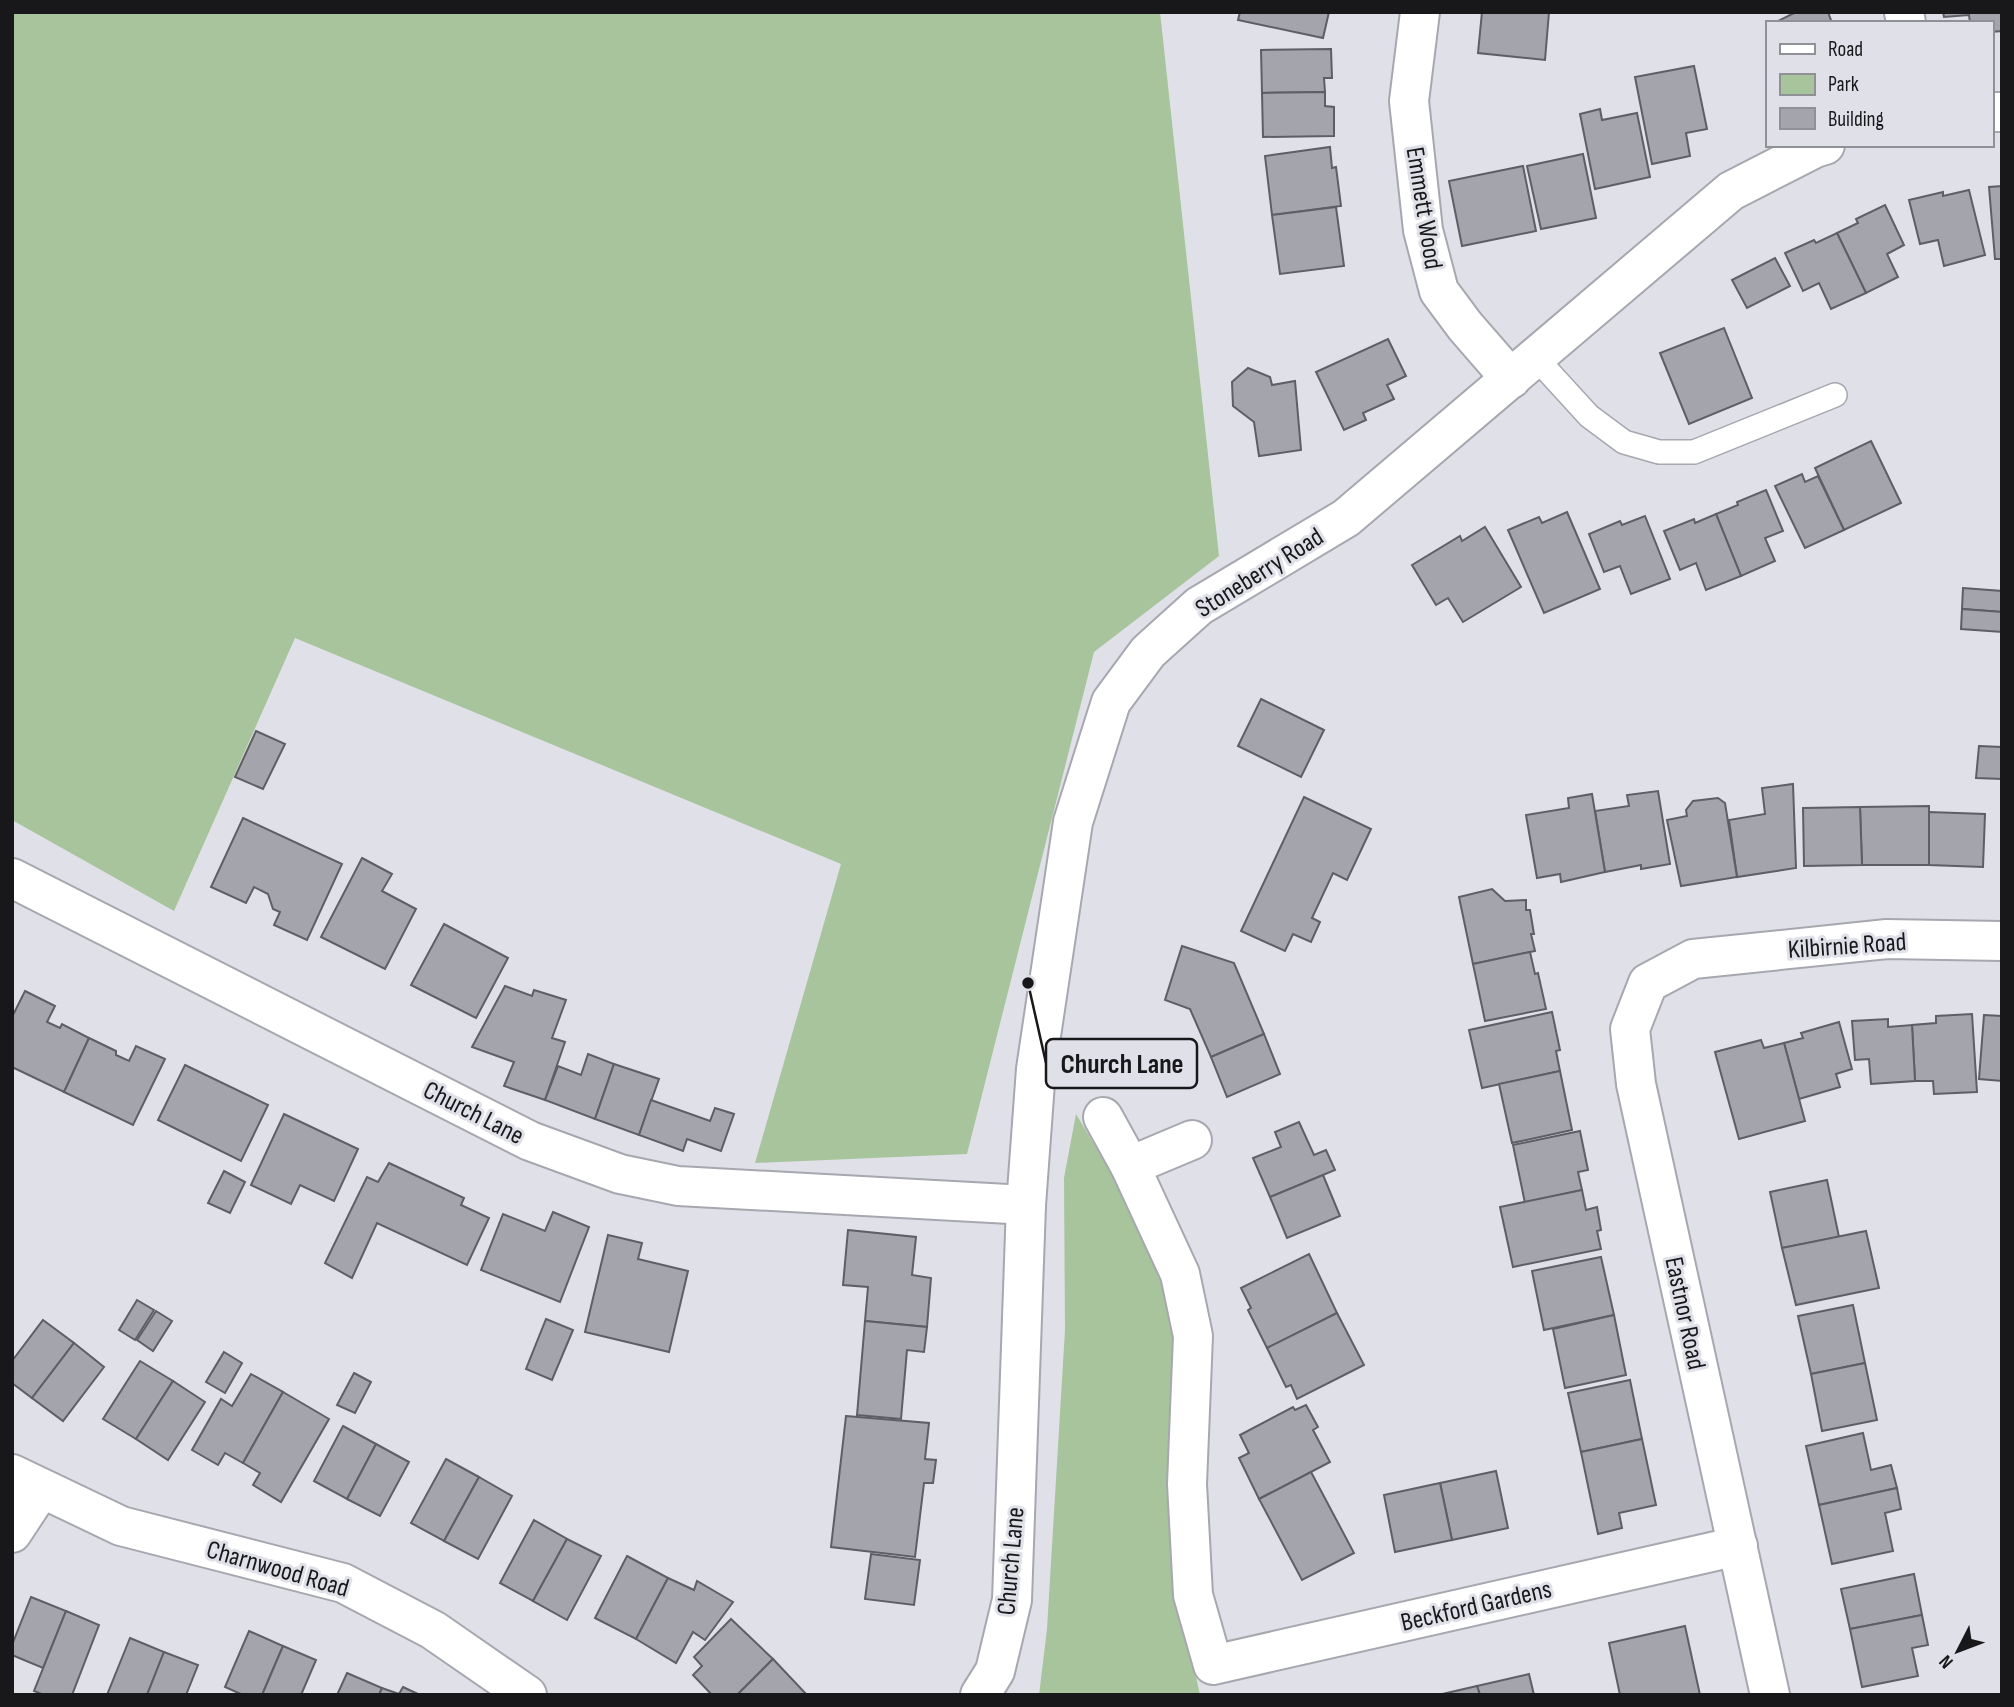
<svg xmlns="http://www.w3.org/2000/svg" width="2014" height="1707" viewBox="0 0 2014 1707" font-family="'Sofia Sans Condensed',sans-serif">
	<rect width="100%" height="100%" fill="#e0e0e9"/>
	<g fill="#a8c49c">
		<path d="M12,12h1148l59,544 -125,96 -127,502 -212,9 86,-299 -546,-226 -121,273 -162,-91z"/>
		<path d="M1076,1114l33,55 50,95 13,43 5,50v231l23,107h-161l8,-66 18,-299 -1,-152z"/>
	</g>
	<g fill="#a4a4ad" stroke="#5e5e65" stroke-width="2">
		<path d="M1240,12h89l-6,26 -85,-18z"/>
		<path d="M1482,12h67l-4,48 -67,-7z"/>
		<path d="M1796,12h32l4,11h-58z"/>
		<path d="M1943,12h59v19l-11,1v-9h-21l-1,-8 -25,2z"/>
		<path d="M1331,49l1,29h-8l1,14 -63,1 -1,-43z"/>
		<path d="M1694,66l13,63 -21,4 4,23 -38,8 -17,-87z"/>
		<path d="M1325,92v14l9,1v29l-71,1 -1,-44z"/>
		<path d="M1600,109l2,11 35,-7 13,64 -55,12 -15,-75z"/>
		<path d="M1330,147l2,21 4,-1 5,39 -69,9 -7,-59z"/>
		<path d="M1583,154l13,64 -55,11 -14,-63z"/>
		<path d="M1523,166l13,65 -74,15 -13,-65z"/>
		<path d="M2002,186v73h-7l-6,-72z"/>
		<path d="M1969,190l16,65 -41,11 -6,-26 -18,4 -11,-44 34,-8v4z"/>
		<path d="M1885,205l19,40 -17,9 11,23 -32,16 -29,-60 21,-10 -2,-4z"/>
		<path d="M1336,207l8,59 -64,8 -8,-59z"/>
		<path d="M1837,233l29,60 -35,16 -12,-26 -16,8 -18,-38 29,-13 2,3z"/>
		<path d="M1775,258l15,28 -43,22 -15,-28z"/>
		<path d="M1724,328l28,70 -63,26 -29,-71z"/>
		<path d="M1388,339l18,37 -19,9 7,14 -31,14 3,7 -22,10 -28,-58z"/>
		<path d="M1248,368l22,9 2,8 23,-4 6,69 -42,6 -5,-34 -21,-16 -1,-24z"/>
		<path d="M1871,441l30,62 -57,27 -29,-62z"/>
		<path d="M1802,474l3,8 13,-6 26,54 -39,18 -30,-62z"/>
		<path d="M1766,490l17,41 -18,7 10,23 -34,15 -25,-62 22,-9 -1,-3z"/>
		<path d="M1567,512l33,77 -56,24 -36,-83 31,-13 3,6z"/>
		<path d="M1716,514l25,62 -35,14 -10,-27 -16,7 -16,-39 30,-12 1,4z"/>
		<path d="M1645,516l25,63 -39,15 -11,-28 -16,6 -15,-38 31,-13 2,4z"/>
		<path d="M1485,527l36,60 -58,35 -15,-24 -12,7 -24,-40 48,-29 2,5z"/>
		<path d="M1963,588l39,3v21l-40,-3z"/>
		<path d="M1962,609l40,3v20l-41,-3z"/>
		<path d="M1261,699l63,31 -23,47 -63,-31z"/>
		<path d="M256,731l29,13 -22,45 -28,-12z"/>
		<path d="M1979,746l23,1v32l-26,-1z"/>
		<path d="M1793,784l3,84 -59,9 -8,-57 36,-6 -3,-26z"/>
		<path d="M1658,791l12,73 -29,5v-4l-36,7 -10,-61 34,-5 -2,-11z"/>
		<path d="M1592,794l13,78 -44,10 -1,-8 -23,4 -11,-63 43,-7 -1,-10z"/>
		<path d="M1304,797l67,32 -24,51 -14,-7 -21,45 8,4 -9,20 -18,-8 -8,17 -44,-20z"/>
		<path d="M1718,798l7,5 12,74 -56,9 -14,-66 20,-4 -1,-6 7,-9z"/>
		<path d="M1929,806v59h-67l-2,-58z"/>
		<path d="M1860,807l2,58 -58,1 -1,-58z"/>
		<path d="M1929,812l56,2 -2,53 -54,-2z"/>
		<path d="M243,818l99,46 -35,76 -33,-15 6,-13 -7,-3 -5,-15 -14,-7 -8,16 -35,-16z"/>
		<path d="M362,858l30,16 -10,17 34,18 -31,60 -64,-32z"/>
		<path d="M1492,889l13,12 21,-1v10h4l4,24h-3l4,17 -62,13 -14,-67z"/>
		<path d="M444,924l64,34 -32,60 -65,-33z"/>
		<path d="M1182,946l52,17 30,71 -53,23 -21,-48 -25,-9z"/>
		<path d="M1530,952l5,22 3,-1 8,36 -61,12 -12,-57z"/>
		<path d="M505,986l27,10 2,-6 32,10 -14,38 13,4 -20,58 -41,-14 10,-24 -42,-15z"/>
		<path d="M25,991l30,15 -8,16 13,6 2,-4 27,14 -25,54 -52,-25v-50z"/>
		<path d="M1552,1012l8,38 -4,1 4,20 -78,17 -13,-58z"/>
		<path d="M1972,1014l5,78 -43,2 -1,-13h-18l-3,-56 24,-2v-7z"/>
		<path d="M1984,1015l18,1v65l-23,-2z"/>
		<path d="M1888,1019v8l24,-2 3,56 -44,3 -2,-25 -14,1 -3,-39z"/>
		<path d="M1839,1022l13,47 -16,5 4,13 -41,12 -15,-56 19,-5 -2,-5z"/>
		<path d="M1264,1034l16,40 -53,23 -16,-40z"/>
		<path d="M89,1038l27,13v4l13,6 7,-15 29,13 -32,66 -69,-33z"/>
		<path d="M1761,1040l3,8 20,-5 21,78 -66,18 -24,-87z"/>
		<path d="M588,1054l26,10 -19,55 -50,-19 13,-34 23,9z"/>
		<path d="M614,1064l45,15 -20,56 -44,-16z"/>
		<path d="M185,1065l83,40 -27,56 -83,-41z"/>
		<path d="M1560,1071l12,59 -60,13 -13,-59z"/>
		<path d="M651,1100l59,21 5,-13 19,6 -13,37 -34,-12 -4,12 -44,-16z"/>
		<path d="M284,1114l74,35 -24,52 -34,-16 -9,19 -40,-19z"/>
		<path d="M1299,1122l15,33 12,-5 9,20 -65,27 -17,-39 28,-11 -6,-15z"/>
		<path d="M1580,1131l8,39 -10,2 4,18 -57,13 -12,-58z"/>
		<path d="M389,1163l75,35 -3,7 28,13 -22,47 -90,-42 -25,55 -27,-15 42,-86 11,5z"/>
		<path d="M224,1171l21,11 -15,31 -22,-10z"/>
		<path d="M1323,1175l17,41 -53,22 -17,-41z"/>
		<path d="M1827,1180l12,57 -57,11 -12,-56z"/>
		<path d="M1582,1190l4,20 11,-3 4,23 -4,1 4,18 -88,18 -13,-60z"/>
		<path d="M553,1212l36,15 -29,75 -79,-32 22,-56 42,17z"/>
		<path d="M848,1230l68,7 -4,38 19,3 -4,49 -62,-6 3,-34 -25,-2z"/>
		<path d="M1866,1231l13,57 -83,17 -14,-57z"/>
		<path d="M608,1235l34,8 -4,16 50,12 -19,81 -84,-20z"/>
		<path d="M1309,1254l28,59 -70,35 -19,-38 3,-2 -10,-20z"/>
		<path d="M1601,1257l13,58 -70,15 -12,-59z"/>
		<path d="M137,1300l17,10 -19,30 -16,-10z"/>
		<path d="M1853,1305l12,58 -54,11 -13,-58z"/>
		<path d="M156,1311l16,10 -19,30 -16,-11z"/>
		<path d="M1337,1313l27,52 -67,34 -6,-14 -5,2 -19,-39z"/>
		<path d="M1614,1315l12,60 -61,13 -12,-59z"/>
		<path d="M546,1319l27,11 -21,50 -26,-11z"/>
		<path d="M43,1320l31,23 -42,55 -20,-15v-22z"/>
		<path d="M865,1321l62,6 -3,25 -17,-2 -6,69 -44,-4z"/>
		<path d="M74,1343l30,24 -41,54 -31,-23z"/>
		<path d="M224,1352l18,11 -17,30 -19,-11z"/>
		<path d="M140,1361l33,20 -37,58 -33,-20z"/>
		<path d="M1865,1363l12,57 -55,11 -11,-57z"/>
		<path d="M354,1373l17,9 -16,31 -18,-8z"/>
		<path d="M251,1374l32,18 -40,71 -18,-10 -7,12 -26,-15 29,-51 11,7z"/>
		<path d="M1630,1380l12,59 -61,13 -13,-59z"/>
		<path d="M173,1381l32,21 -37,58 -32,-21z"/>
		<path d="M283,1392l46,27 -48,83 -28,-17 7,-12 -17,-10z"/>
		<path d="M1306,1405l12,22 -5,3 17,32 -71,37 -20,-41 10,-5 -9,-18 53,-28 2,3z"/>
		<path d="M846,1416l83,7 -4,36 11,1 -3,23h-9l-9,74 -84,-10z"/>
		<path d="M343,1426l33,18 -29,55 -33,-18z"/>
		<path d="M1863,1433l8,37 20,-5 6,23 -78,17 -13,-59z"/>
		<path d="M1642,1439l14,66 -37,8 3,15 -24,6 -17,-82z"/>
		<path d="M376,1444l33,18 -29,54 -33,-17z"/>
		<path d="M446,1459l33,18 -35,64 -33,-18z"/>
		<path d="M1496,1471l12,57 -56,12 -12,-57z"/>
		<path d="M1311,1472l43,81 -52,27 -43,-81z"/>
		<path d="M479,1477l33,19 -34,63 -34,-18z"/>
		<path d="M1440,1483l12,57 -57,12 -11,-57z"/>
		<path d="M1897,1488l4,21 -16,4 8,38 -61,13 -13,-59z"/>
		<path d="M534,1520l33,19 -34,62 -33,-18z"/>
		<path d="M567,1539l34,17 -34,64 -34,-19z"/>
		<path d="M871,1554l49,6 -6,45 -49,-6z"/>
		<path d="M627,1556l41,22 -32,61 -41,-21z"/>
		<path d="M1914,1574l8,41 -72,14 -9,-40z"/>
		<path d="M668,1578l26,12 3,-9 36,21 -28,38 -12,-8 -17,31 -40,-24z"/>
		<path d="M31,1597l35,14 -23,57 -31,-13v-10z"/>
		<path d="M66,1611l33,14 -27,70h-28l-10,-4z"/>
		<path d="M1922,1615l6,30 -16,3 6,28 -56,11 -12,-58z"/>
		<path d="M731,1619l42,40 -36,36h-25l-19,-20 9,-9 -8,-9z"/>
		<path d="M1685,1626l15,69h-80l-11,-52z"/>
		<path d="M249,1631l34,15 -21,49h-19l-18,-8z"/>
		<path d="M130,1638l34,14 -17,43h-40z"/>
		<path d="M283,1646l33,14 -15,35h-39z"/>
		<path d="M164,1652l34,13 -12,30h-39z"/>
		<path d="M773,1659l34,36h-70z"/>
		<path d="M347,1673l35,15 -3,7h-42z"/>
		<path d="M1529,1674l5,21h-54l-3,-9z"/>
		<path d="M1477,1686l3,9h-42z"/>
		<path d="M403,1687l17,8h-41l3,-7 17,6z"/>
	</g>
	<g fill="none" stroke-linecap="round" stroke-linejoin="round">
		<defs>
			<path id="service" d="M1536,358l53,58 35,26 35,10h35l141,-57"/>
			<g id="minor">
				<path d="M1420,12l-11,89 14,129 16,61 26,35 46,53"/>
				<path d="M1904,12l2,11"/>
				<path d="M1991,112h11"/>
				<path d="M12,878l518,263 90,33 58,12 348,19"/>
				<path d="M1103,1117l27,49 50,108 13,62 -6,148 6,111 20,70 525,-119"/>
				<path d="M1130,1166l62,-26"/>
				<path d="M12,1474l109,52 222,57 90,47 94,65"/>
				<path d="M12,1533l29,-44"/>
				<path d="M980,1695l15,-24 17,-71 14,-395 10,-136 37,-247 38,-120 37,-50 51,-46 147,-88 385,-327 84,-43 10,-3"/>
				<path d="M1770,1695l-134,-611 -6,-55 18,-46 45,-24 194,-20 115,2"/>
			</g>
		</defs>
		<use href="#service" stroke="#a6a7af" stroke-width="26"/>
		<use href="#minor" stroke="#a6a7af" stroke-width="42"/>
		<use href="#service" stroke="#fff" stroke-width="23"/>
		<use href="#minor" stroke="#fff" stroke-width="38"/>
	</g>
	<g text-anchor="middle" stroke-width="6" stroke-linejoin="round" paint-order="stroke">
		<g font-size="26" fill="#18181b" stroke="#e0e0e9">
			<text transform="translate(1425 208) rotate(81)" y="9">Emmett Wood</text>
			<text transform="translate(1259 572) rotate(-32)" y="9">Stoneberry Road</text>
			<text transform="translate(1847 945) rotate(-4)" y="9">Kilbirnie Road</text>
			<text transform="translate(474 1112) rotate(27)" y="9">Church Lane</text>
			<text transform="translate(1686 1313) rotate(78)" y="9">Eastnor Road</text>
			<text transform="translate(1010 1561) rotate(-85)" y="9">Church Lane</text>
			<text transform="translate(278 1568) rotate(16)" y="9">Charnwood Road</text>
			<text transform="translate(1476 1605) rotate(-13)" y="9">Beckford Gardens</text>
		</g>
	</g>
	<path fill="none" stroke="#18181b" stroke-width="2.5" d="M1028 983L1046 1063"/>
	<circle fill="#18181b" stroke="#e0e0e9" stroke-width="2.5" cx="1028" cy="983" r="7"/>
	<rect fill="#e0e0e9" stroke="#18181b" stroke-width="2.5" x="1046" y="1039" width="151" height="49" rx="7"/>
	<g font-size="28" text-anchor="middle" font-weight="bold" fill="#18181b">
		<text x="1122" y="1073">Church Lane</text>
	</g>
	<rect width="2014" height="1707" fill="none" stroke="#18181b" stroke-width="28"/>
	<rect x="1766" y="21" width="228" height="126" fill="#e0e0e9" stroke="#909097" stroke-width="2"/>
	<rect x="1780" y="44" width="35" height="10" fill="#ffffff" stroke="#909097" stroke-width="2"/>
	<text x="1828" y="56" font-size="21" fill="#18181b">Road</text>
	<rect x="1780" y="74" width="35" height="21" fill="#a8c49c" stroke="#909097" stroke-width="2"/>
	<text x="1828" y="91" font-size="21" fill="#18181b">Park</text>
	<rect x="1780" y="108" width="35" height="21" fill="#a4a4ad" stroke="#909097" stroke-width="2"/>
	<text x="1828" y="126" font-size="21" fill="#18181b">Building</text>
	<g transform="translate(1958 1651) rotate(228)" stroke="#e0e0e9" stroke-width="5" paint-order="stroke">
	<path d="M0-5L12 26L0 18L-12 26Z" fill="#18181b"/>
	<text y="-10" font-size="19" font-weight="bold" text-anchor="middle" fill="#18181b">N</text>
	</g>
</svg>
